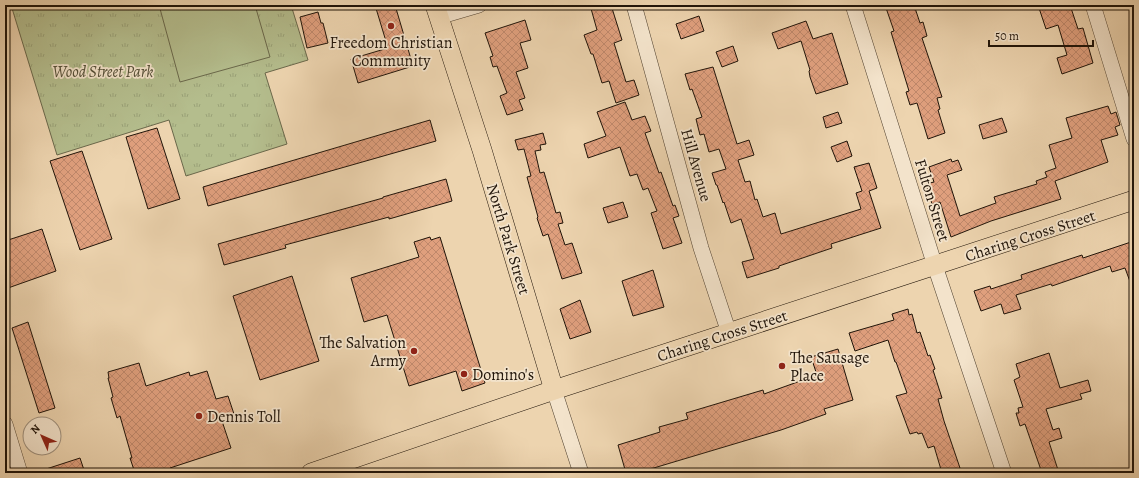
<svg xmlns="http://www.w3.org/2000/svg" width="1139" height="478" viewBox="0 0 1139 478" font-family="Alegreya,serif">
	<defs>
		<pattern id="park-tufts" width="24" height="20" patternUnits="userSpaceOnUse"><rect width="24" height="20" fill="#b4bd8d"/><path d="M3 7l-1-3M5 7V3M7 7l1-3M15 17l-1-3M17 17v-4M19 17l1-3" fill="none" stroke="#9aa278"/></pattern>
		<pattern id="building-cross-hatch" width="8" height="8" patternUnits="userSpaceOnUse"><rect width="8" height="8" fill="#df9f7d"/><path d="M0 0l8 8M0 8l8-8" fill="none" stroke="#bf886b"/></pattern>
	</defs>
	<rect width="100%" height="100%" fill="#edd4af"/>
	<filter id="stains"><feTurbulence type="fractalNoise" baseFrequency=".005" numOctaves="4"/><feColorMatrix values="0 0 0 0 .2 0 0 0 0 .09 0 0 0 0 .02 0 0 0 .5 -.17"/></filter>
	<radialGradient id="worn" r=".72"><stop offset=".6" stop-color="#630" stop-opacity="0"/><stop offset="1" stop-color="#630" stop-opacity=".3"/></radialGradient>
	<path fill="url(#park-tufts)" stroke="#6a684b" d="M11,5h280l17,55 -43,13 22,71 -101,32 -17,-56 -112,35z"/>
	<path fill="#b4bd8d" stroke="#6a684b" d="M159,5h96l15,52 -90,25z"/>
	<g fill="url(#building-cross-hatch)" stroke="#201409">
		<path d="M375,5h20l18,61 -55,17 -7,-24 37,-11z"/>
		<path d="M590,5h21l11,35 -8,3 12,39 8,-2 5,15 -23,8 -7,-22 -7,2 -9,-29h-2l-7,-19 13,-5z"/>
		<path d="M885,5h29l6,18 3,-1 4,14 -5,2 20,59 -5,1 3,11 -2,1 7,23 -17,6 -11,-36 -7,2 -4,-13 3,-1 -18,-59 3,-1z"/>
		<path d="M1038,5h32l8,24 5,-1 10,35 -31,11 -5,-16 10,-3 -9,-30 -12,4z"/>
		<path d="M318,12l3,11h2l5,20 -21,5 -7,-31z"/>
		<path d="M699,16l5,15 -23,8 -5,-15z"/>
		<path d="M525,20l6,20 -11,3 8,25 -12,4 9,26 -6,2 4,10 -16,5 -7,-19 7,-3 -10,-27 -4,1 -3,-10 3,-1 -8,-23z"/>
		<path d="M806,21l7,18 19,-6 16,51 -32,10 -6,-17 -1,-6 1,-1 -9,-29 -23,8 -6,-16z"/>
		<path d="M733,46l5,15 -16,6 -6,-15z"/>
		<path d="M713,67l24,77 12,-4 5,15 -16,5 7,22 5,-1 5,19 2,-1 6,18 12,-4 6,21 80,-25 -5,-16 6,-2 -8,-24 15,-4 8,25 -8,3 12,37 -50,16 1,4 -53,18v2l-32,10 -5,-16 12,-3 -13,-40 -10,4 -7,-21 -1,1 -6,-18h-1l-4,-12 14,-4 -7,-20 -10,3 -5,-18 -4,1 -4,-16 6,-2 -10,-28 -2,1 -5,-16z"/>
		<path d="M625,102l7,18 13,-4 6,15 -6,2 14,40 2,-1 12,34 2,-1 4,11 -6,2 9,25 -19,6 -12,-36 6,-2 -9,-23 -5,2 -6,-16 -7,2 -10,-29 -32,11 -4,-14 22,-8 -9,-24z"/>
		<path d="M1108,106l3,8 5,-2 4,13 -5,2 3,8 -17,5 7,22 -53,19 6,18 -70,22 -40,16 -11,-35 -8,2 -6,-20 8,-2 -5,-15 22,-8 1,3 6,-2 4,10 -15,5 13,41 36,-13 -2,-6 43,-13 -1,-3 11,-4 -2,-5 11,-4 -7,-23 23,-7 -6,-20z"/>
		<path d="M838,112l4,11 -16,5 -3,-11z"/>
		<path d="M1002,118l5,14 -24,7 -4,-14z"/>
		<path d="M430,120l6,21 -228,65 -5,-19z"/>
		<path d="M157,128l23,71 -32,10 -22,-72z"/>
		<path d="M543,133l3,11 -6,1 1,5 -6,1 5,22 4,-1 12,41 4,-1 3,11 -5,1 7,21 7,-2 10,30 -20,6 -14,-45 -5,2 -6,-18 1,-1 -11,-40 4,-1 -7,-27 -6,1 -3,-10z"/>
		<path d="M847,141l5,15 -15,6 -6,-15z"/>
		<path d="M82,151l30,88 -32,11 -30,-89z"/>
		<path d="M446,179l6,22 -63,18v-2l-104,28 1,3 -62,17 -6,-21 165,-46v-1z"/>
		<path d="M623,202l5,15 -20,6 -5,-15z"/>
		<path d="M42,229l14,42 -48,17 -3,-8v-39z"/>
		<path d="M430,237l1,3 9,-3 45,146 -23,8 -6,-20 -47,15 -22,-71 -23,7 -13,-44 68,-21 -5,-15z"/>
		<path d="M1134,241v46h-2l-7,-19 -13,4 -2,-6 -58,20 -1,-2 -35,11 5,14 -17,5 -3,-10 -20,7 -7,-20 16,-5 1,3 31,-10 -1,-4 61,-20 1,3z"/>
		<path d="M653,270l11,37 -31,9 -11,-35z"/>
		<path d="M292,276l27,85 -59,19 -27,-84z"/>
		<path d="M580,300l11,32 -21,7 -10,-30z"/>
		<path d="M908,309l1,6 3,-1 5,19 3,-1 8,24 2,-1 5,14 -2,1 9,28 -4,1 6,22 16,47h-1l1,5h-18l-8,-27 -6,2 -6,-15 -4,1 -1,-2 -7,2 -14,-38 11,-3 -11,-31h-1l-7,-22 -33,11 -6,-18 45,-13 -2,-6z"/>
		<path d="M28,322l27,86 -16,5 -27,-85z"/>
		<path d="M838,349l15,51 -29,9 2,5 -45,16 -144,43h-11l-8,-28 42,-13 -1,-5 29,-8 -2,-6 77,-23 1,4 53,-19 -6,-18z"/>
		<path d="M1049,353l11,35 28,-8 3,11 -11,3 2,5 -36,10 7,21 6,-2 3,10 -13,4 10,31h-17l-17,-49 -5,2 -4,-13h3l-1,-5 5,-1 -9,-27 6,-3 -4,-13z"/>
		<path d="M139,363l7,23 43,-14 1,4 17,-5 9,28 12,-3 6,18 -13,4 10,30 -61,20 2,5h-37l-5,-15h2l-12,-42 -3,2 -6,-20 2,-1 -5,-19h1l-1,-6z"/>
		<path d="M80,458l5,15h-45v-2z"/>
	</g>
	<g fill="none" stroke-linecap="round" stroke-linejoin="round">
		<defs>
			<g id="minor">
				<path d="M634,5l67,243 28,85"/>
				<path d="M853,5l82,261 69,207"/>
				<path d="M1093,5l41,134"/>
				<path d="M438,17l41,-12"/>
				<path d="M554,390l27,83"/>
				<path d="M5,424l15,49"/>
			</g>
			<g id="major">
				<path d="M435,5l47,145 72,240"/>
				<path d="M311,473l243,-83 580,-190"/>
			</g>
		</defs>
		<use href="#minor" stroke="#534432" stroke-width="16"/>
		<use href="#major" stroke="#201409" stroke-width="20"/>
		<use href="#minor" stroke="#f3e3cb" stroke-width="15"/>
		<use href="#major" stroke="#edd4af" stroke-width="19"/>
	</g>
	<g fill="#8f2418" stroke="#f3e3cb" stroke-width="1.5">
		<circle cx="391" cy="26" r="4"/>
		<circle cx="414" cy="351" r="4"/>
		<circle cx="782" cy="366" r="4"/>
		<circle cx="464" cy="374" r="4"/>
		<circle cx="199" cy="416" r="4"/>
	</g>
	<g text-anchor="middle" stroke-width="3.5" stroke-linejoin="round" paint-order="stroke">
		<g font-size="16" fill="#201409" stroke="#f3e3cb" text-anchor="start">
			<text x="391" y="48" text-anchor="middle">Freedom Christian<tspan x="391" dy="18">Community</tspan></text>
			<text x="406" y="348" text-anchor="end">The Salvation<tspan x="406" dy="18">Army</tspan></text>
			<text x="790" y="363">The Sausage<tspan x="790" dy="18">Place</tspan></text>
			<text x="472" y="380">Domino's</text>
			<text x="207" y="422">Dennis Toll</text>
		</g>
		<g font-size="16" font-style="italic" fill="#544f37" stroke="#f3e3cb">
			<text x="103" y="77">Wood Street Park</text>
		</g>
		<g font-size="16" fill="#201409" stroke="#f3e3cb">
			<text transform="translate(697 165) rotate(74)" y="6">Hill Avenue</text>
			<text transform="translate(933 200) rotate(73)" y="6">Fulton Street</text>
			<text transform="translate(1030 235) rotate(-18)" y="6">Charing Cross Street</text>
			<text transform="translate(509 239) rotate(73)" y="6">North Park Street</text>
			<text transform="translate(722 335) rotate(-18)" y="6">Charing Cross Street</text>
		</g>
	</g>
	<rect width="1139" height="478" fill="none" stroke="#edd4af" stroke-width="20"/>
	<rect x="6" y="6" width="1127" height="466" fill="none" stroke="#201409" stroke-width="2"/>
	<rect x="10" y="10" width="1119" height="458" fill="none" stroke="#201409"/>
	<g transform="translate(42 436) rotate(315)"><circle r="19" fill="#f3e3cb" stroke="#9f907d"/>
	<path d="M0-3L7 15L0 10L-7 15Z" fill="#8f2418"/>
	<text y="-6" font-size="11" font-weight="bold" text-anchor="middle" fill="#201409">N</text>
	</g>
	<path d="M989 40v6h104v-6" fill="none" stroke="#201409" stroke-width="2"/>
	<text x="995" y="40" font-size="12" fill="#201409" stroke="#f3e3cb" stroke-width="3" paint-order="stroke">50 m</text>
	<rect width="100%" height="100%" filter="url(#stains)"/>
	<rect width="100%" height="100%" fill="url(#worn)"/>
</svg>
